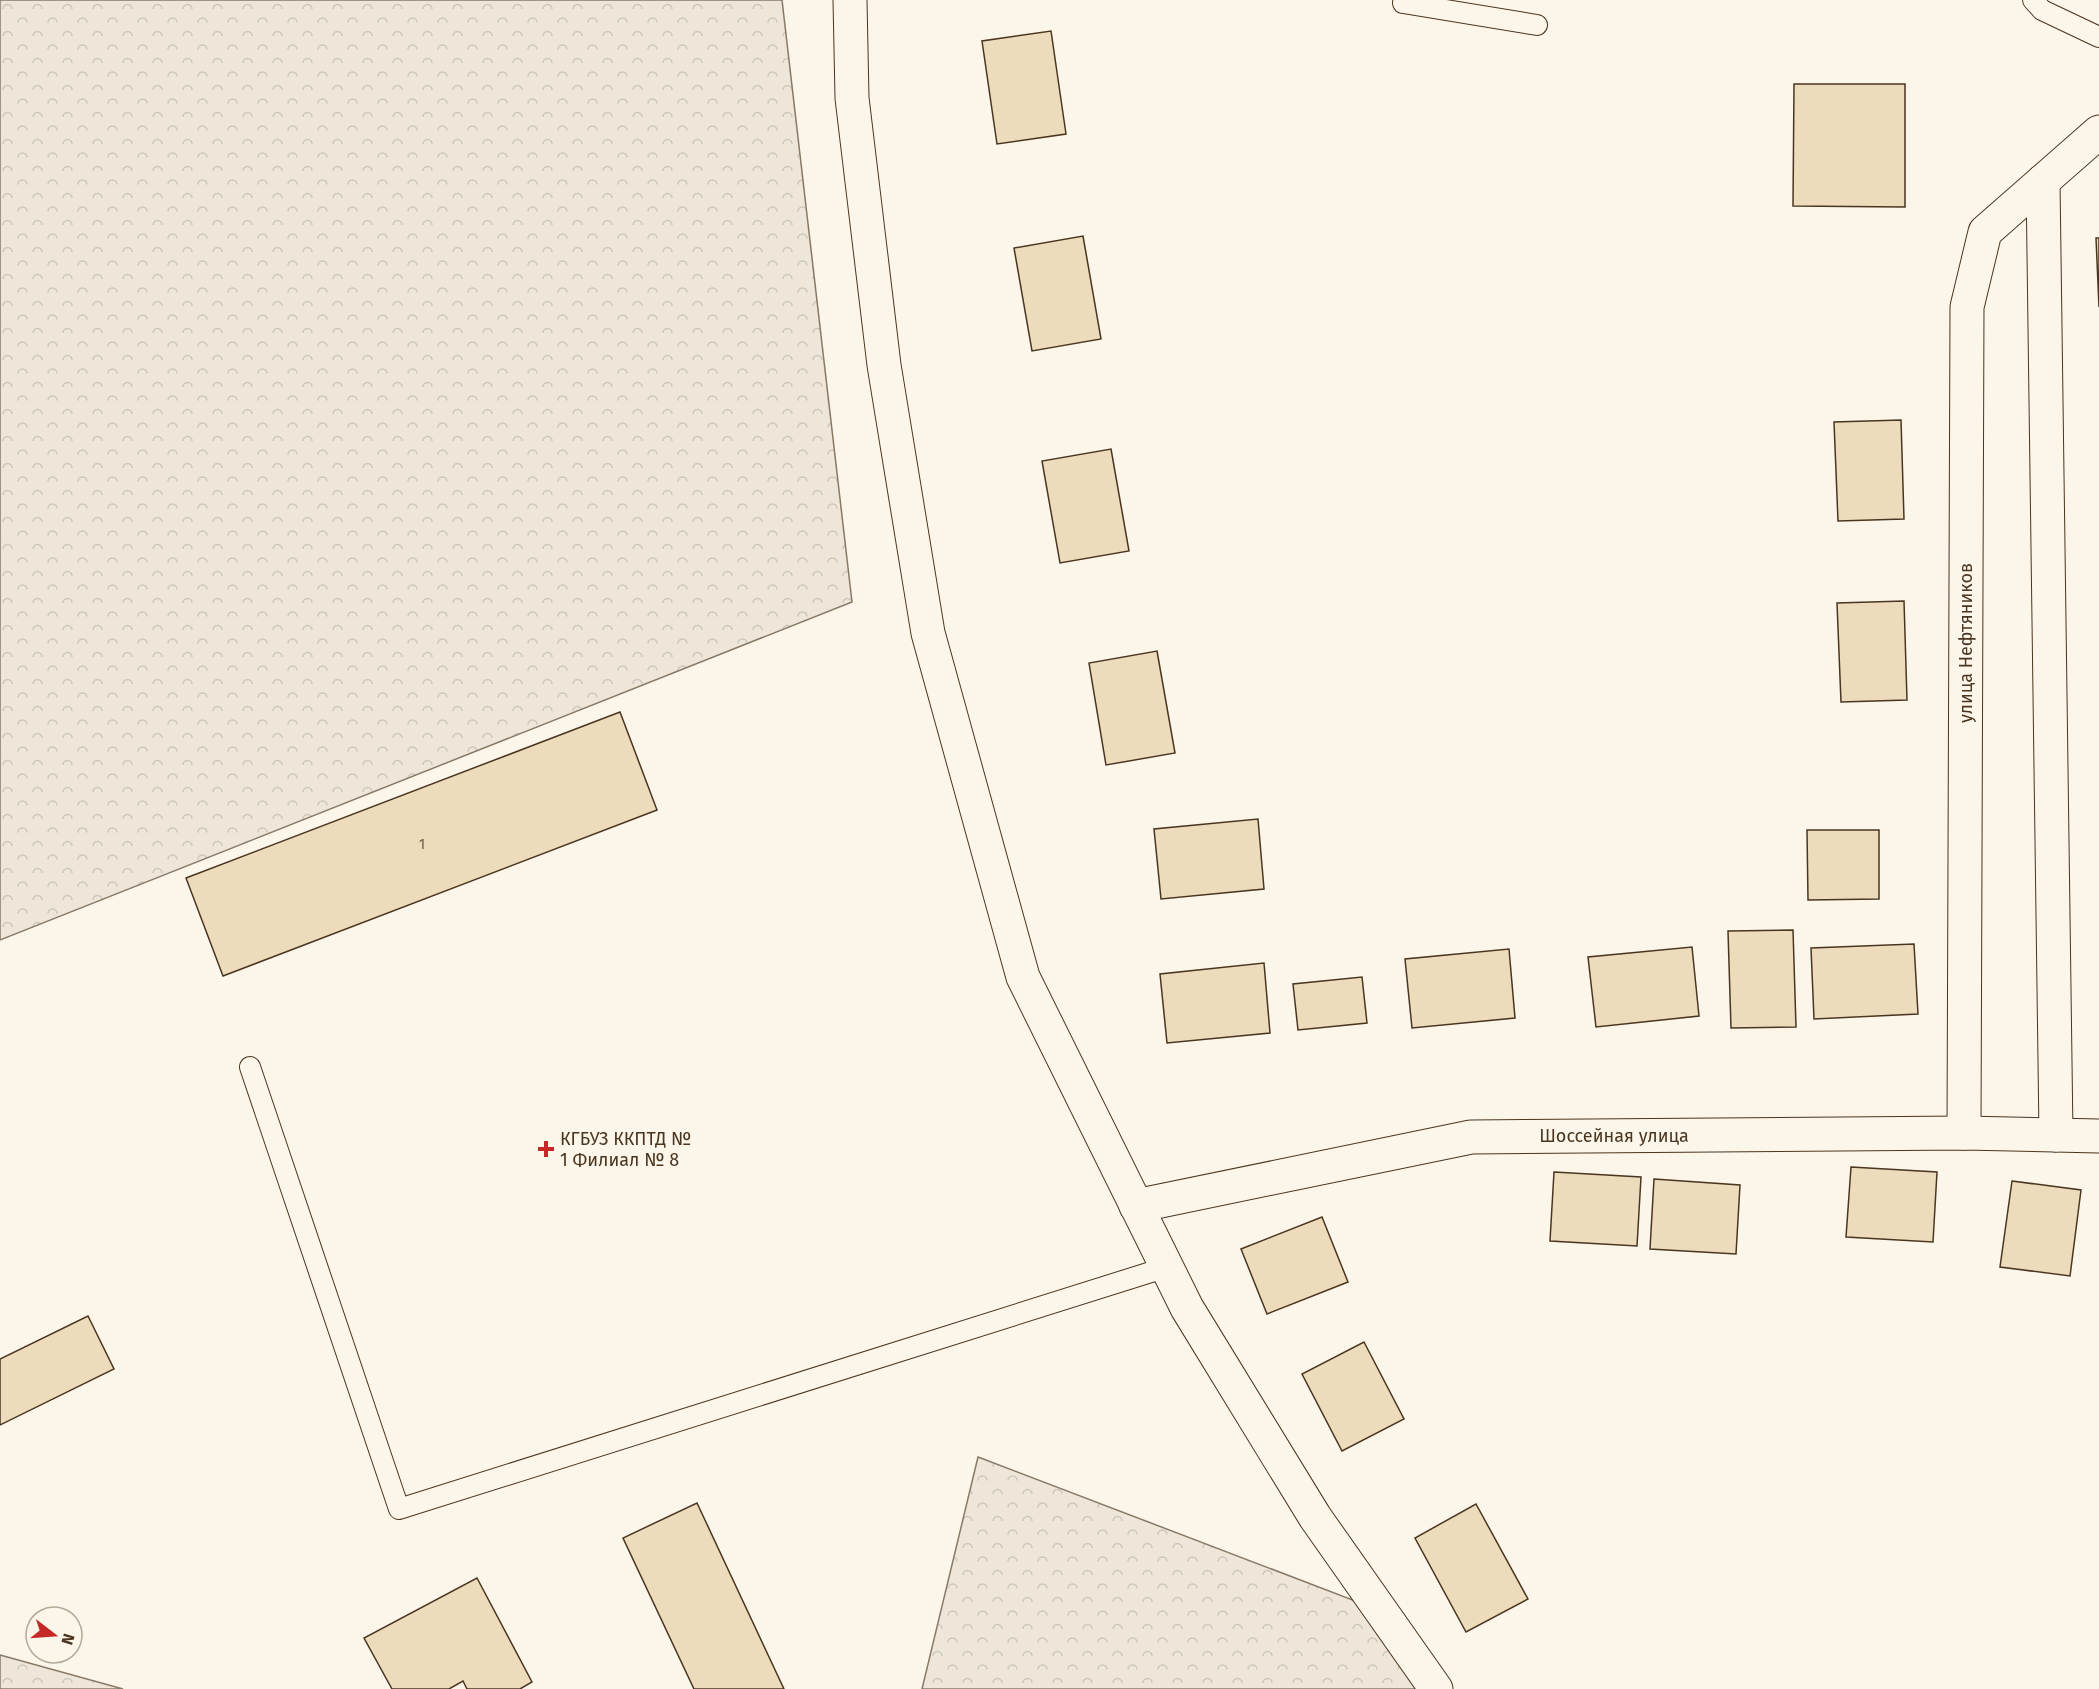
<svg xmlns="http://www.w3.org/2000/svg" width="2099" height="1689" viewBox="0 0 2099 1689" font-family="'Fira Sans',sans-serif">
	<defs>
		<pattern id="forest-crowns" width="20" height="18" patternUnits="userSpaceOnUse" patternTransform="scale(1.5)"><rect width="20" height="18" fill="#ede6d9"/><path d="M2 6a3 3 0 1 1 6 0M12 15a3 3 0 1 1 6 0" fill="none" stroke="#cdc6ba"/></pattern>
	</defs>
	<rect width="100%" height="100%" fill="#fbf6e9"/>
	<g fill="url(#forest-crowns)" stroke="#887966" stroke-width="1.5">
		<path d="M0,0h782l70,602 -852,338z"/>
		<path d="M978,1457l380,145 60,87h-496z"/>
		<path d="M0,1655l123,34h-123z"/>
	</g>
	<g fill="#ecdcbc" stroke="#4a3520" stroke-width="1.5">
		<path d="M1051,31l15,103 -69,10 -15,-103z"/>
		<path d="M1794,84h111v123l-112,-1z"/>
		<path d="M1083,236l18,103 -69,12 -18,-103z"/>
		<path d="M2096,238h3v69z"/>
		<path d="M1901,420l3,99 -66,2 -4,-99z"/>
		<path d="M1111,449l18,102 -69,12 -18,-102z"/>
		<path d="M1904,601l3,99 -66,2 -4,-99z"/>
		<path d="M1157,651l18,102 -69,12 -17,-102z"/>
		<path d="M620,712l37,98 -434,166 -37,-98z"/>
		<path d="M1258,819l6,70 -103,10 -7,-70z"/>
		<path d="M1807,830h72v69l-71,1z"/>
		<path d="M1793,930l3,97 -65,1 -3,-97z"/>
		<path d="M1914,944l4,70 -104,5 -3,-71z"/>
		<path d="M1692,947l7,69 -103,11 -8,-70z"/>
		<path d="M1509,949l6,69 -103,10 -7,-69z"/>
		<path d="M1264,963l6,70 -103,10 -7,-69z"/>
		<path d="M1362,977l5,46 -69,7 -5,-46z"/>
		<path d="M1851,1167l86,5 -4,70 -87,-5z"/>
		<path d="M1554,1172l87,5 -4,69 -87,-5z"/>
		<path d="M1654,1179l86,6 -4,69 -86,-5z"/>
		<path d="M2012,1181l69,9 -11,86 -70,-9z"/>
		<path d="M1322,1217l26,65 -81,32 -26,-65z"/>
		<path d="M88,1316l26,53 -114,56v-66z"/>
		<path d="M1364,1342l40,77 -62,32 -40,-77z"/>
		<path d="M697,1503l87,186h-90l-71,-151z"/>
		<path d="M1476,1504l52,95 -62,33 -51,-94z"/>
		<path d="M477,1578l55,104 -12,7h-53l-4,-8 -14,8h-57l-28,-51z"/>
	</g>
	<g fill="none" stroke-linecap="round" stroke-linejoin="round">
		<defs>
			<g id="lane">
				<path d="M1404,0l-1,3 134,22"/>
				<path d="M2033,0l9,10 57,27"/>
				<path d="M250,1067l149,442 768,-242"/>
			</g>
			<g id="street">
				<path d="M850,0l2,98 32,267 44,268 95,344 164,331 128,209 121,172"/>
				<path d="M2043,181l13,954"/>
				<path d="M1964,1133l3,-826 18,-75 114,-100"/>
				<path d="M1136,1206l335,-69 493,-4 135,3"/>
			</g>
		</defs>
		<use href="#lane" stroke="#4a3520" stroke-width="22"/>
		<use href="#street" stroke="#4a3520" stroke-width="35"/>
		<use href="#lane" stroke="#fbf6e9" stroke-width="20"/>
		<use href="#street" stroke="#fbf6e9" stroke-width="33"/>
	</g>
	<path fill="#c62828" stroke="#fbf6e9" stroke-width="2" d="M543 1140h6v6h6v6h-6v6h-6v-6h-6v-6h6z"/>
	<g text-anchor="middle" stroke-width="4.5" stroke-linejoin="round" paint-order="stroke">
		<g font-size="15" fill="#725f47">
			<text x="422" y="849">1</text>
		</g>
		<g font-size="18" fill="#4a3520" stroke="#fbf6e9">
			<text transform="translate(1966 643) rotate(-90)" y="6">улица Нефтяников</text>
			<text x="1614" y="1142">Шоссейная улица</text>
		</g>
		<g font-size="18" fill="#4a3520" stroke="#fbf6e9" text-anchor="start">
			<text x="560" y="1145">КГБУЗ ККПТД №<tspan x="560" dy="21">1 Филиал № 8</tspan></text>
		</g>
	</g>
	<g transform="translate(54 1635) rotate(107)"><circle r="28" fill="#fbf6e9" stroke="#b4a999" stroke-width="1.5"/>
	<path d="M0-4.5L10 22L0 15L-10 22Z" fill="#c62828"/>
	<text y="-9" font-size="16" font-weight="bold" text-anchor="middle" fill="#4a3520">N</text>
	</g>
</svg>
